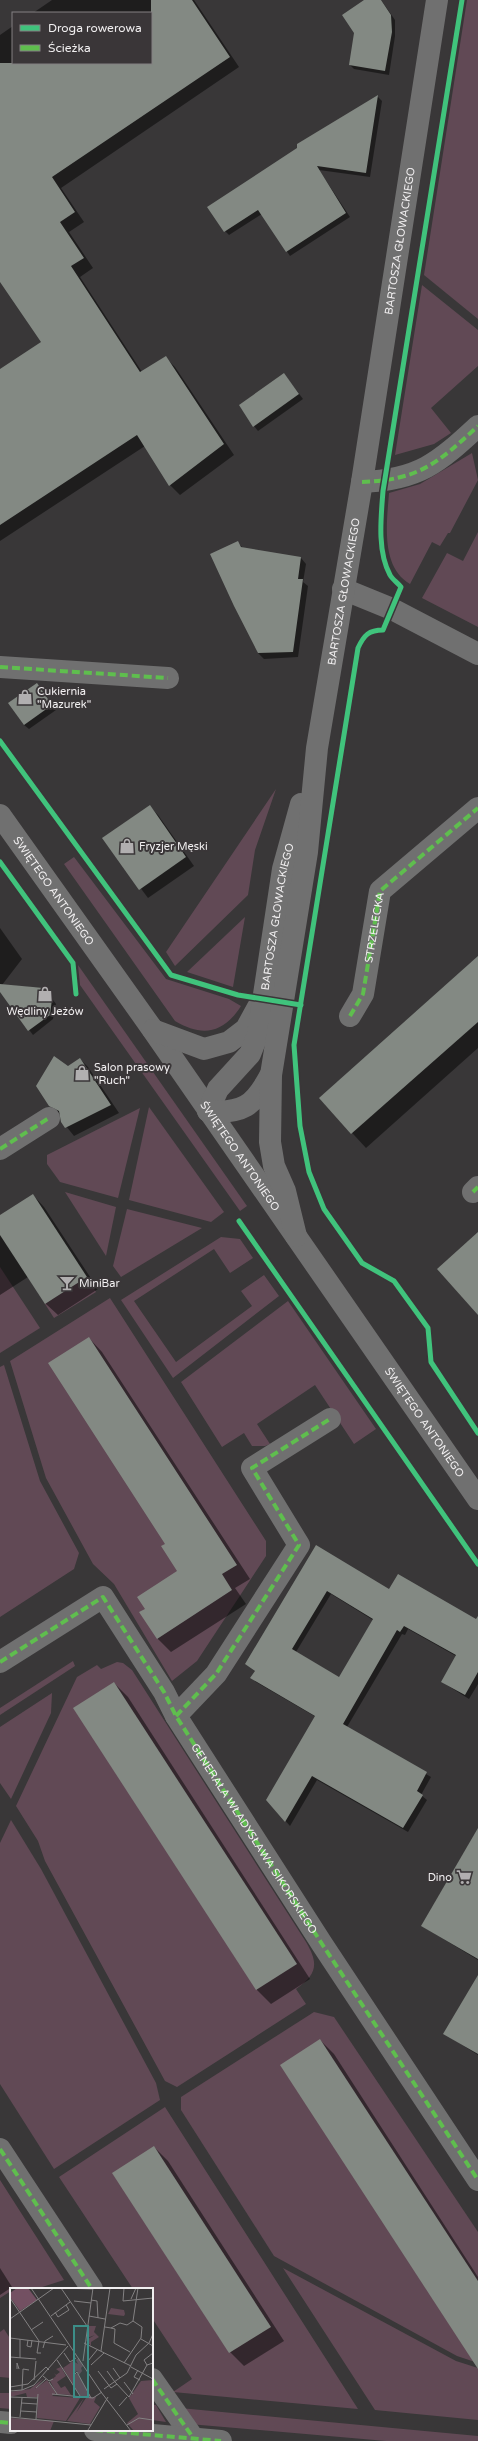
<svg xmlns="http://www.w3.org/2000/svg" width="478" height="2441" viewBox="0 0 478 2441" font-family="'Varela Round',sans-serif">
	<rect width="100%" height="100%" fill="#393738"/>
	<g fill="#614955">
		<path d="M467,0h11v319l-54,-44z"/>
		<path d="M422,285l56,45v36l-47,42 20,25 -17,11 -39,11z"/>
		<path d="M472,453l6,27 -28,53h-2l-8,13 -8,-4 -22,42c-30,-17 -23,-63 -21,-91l31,-9z"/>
		<path d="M478,532v95l-56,-29 25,-45 16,8z"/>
		<path d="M276,789l-21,61 -7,45 -73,71 -9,-14z"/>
		<path d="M74,857l92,122 63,20 12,7c-18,28 -39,31 -66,15l-111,-157z"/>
		<path d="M245,917l-12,70 -46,-15z"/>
		<path d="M78,965l169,241 -7,5 -160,-226z"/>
		<path d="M149,1107l75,105 -13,10 -82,-22z"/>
		<path d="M140,1108l-22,90 -58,-16 -13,-18v-9z"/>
		<path d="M65,1192l51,15 -10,49z"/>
		<path d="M127,1209l75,19 -81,49 -8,-11z"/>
		<path d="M221,1237l19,2 13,19 -23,15 -16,-24 -80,52 42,61 76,-56 -11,-15 23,-16 15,21 -106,82 -52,-78z"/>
		<path d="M0,1267l40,61 -40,25z"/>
		<path d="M87,1277l9,15 -42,26 -9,-14z"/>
		<path d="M110,1298l156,243v15l-69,105 -25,20 -58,-97 -21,-20 -47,-86 -36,-117z"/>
		<path d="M288,1301l88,128 -22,15 -39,-59 -58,39 13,20 -5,2h-13l-8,-13 -22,14 -41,-65z"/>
		<path d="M4,1365l36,116 39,72 -5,16 -74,48v-250z"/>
		<path d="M73,1661l2,5 -75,49v-7z"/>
		<path d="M117,1662l6,1 9,7 174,272c13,22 11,32 -10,47l10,15 -129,83 -12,-6 -120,-220 -7,-20 -22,-35 61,-129 20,-12 4,4z"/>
		<path d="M52,1693l-1,20 -40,86 -11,-16v-56z"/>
		<path d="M11,1820l30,49 115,214 4,17 -106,69 -54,-85v-241z"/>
		<path d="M314,2012l20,5 144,215v131l-21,-7 -183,-100 -93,-146v-13z"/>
		<path d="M165,2107l193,302 -185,-17 19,-13 -40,-61v-29h-19l-74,-112z"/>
		<path d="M0,2180l64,100 -28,9h-25v2l-11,7z"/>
		<path d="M283,2268l173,93 22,7v52l-103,-10z"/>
		<path d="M4,2329l7,11v38l-11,-1v-45z"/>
		<path d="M0,2393h11v16l-11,-1z"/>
		<path d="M152,2405h4l10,17 -14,-2z"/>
		<path d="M180,2408l298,28v5h-92l-197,-17z"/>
	</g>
	<g fill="#0007" fill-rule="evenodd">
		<path d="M52,0h142l45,67 -178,121 23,34 -15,10 24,36 -13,9 62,95 23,-15 10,10 59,88 -54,40 -10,-10 -25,-39 -145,95v-171l42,-28 -42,-61v-246l13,-9v37h138v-50h-118z"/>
		<path d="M366,0h15l14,20v16l-6,39 -35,-6 -4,-4z"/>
		<path d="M378,97l4,4 -12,76 -51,-7 31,47 -60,39 -28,-42 -33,21 -4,-4 72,-82 1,-5z"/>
		<path d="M284,374l19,25 -45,32 -4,-5z"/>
		<path d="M237,542l6,6 58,10 5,6 -3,18 5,4 -10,71 -34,2 -6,-6z"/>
		<path d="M37,684l19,26 -27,19 -5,-4z"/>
		<path d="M150,807l8,8 36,51 -46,32 -44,-59z"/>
		<path d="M0,928l22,31 -20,26 42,3 12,16 -3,15 -20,16 -33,-44z"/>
		<path d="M478,958v90l-112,100 -46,-50z"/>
		<path d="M80,1059l8,8 31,46 -45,23 -12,-15 -1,-6 -11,-10 18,-37z"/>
		<path d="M33,1195l11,12 54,82 -40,26 -12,-11 -18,-27 -28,18v-78z"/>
		<path d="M89,1338l13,14 148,227 -15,9 11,16 -75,48 -14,-14 -11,-29 32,-38z"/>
		<path d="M317,1547l72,43 89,31v63l-9,15 -27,-17 14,-26 -48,-27 -3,6 -3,-1 -55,93 84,50 -10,18 6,5 -19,32 -91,-52 -27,46 -23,-26 49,-83 -60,-35 -4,-4 4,-6 -10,-8zM331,1594l42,26 -34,58 -43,-26z"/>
		<path d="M114,1683l14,14 182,282 -39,25 -14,-14 -182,-282z"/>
		<path d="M478,1830v130l-56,-34z"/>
		<path d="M478,2010v45l-33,-21z"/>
		<path d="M320,2040l14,14 144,223v81z"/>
		<path d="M154,2147l14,14 116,180 -40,25 -14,-14z"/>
		<path d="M0,2268l12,19 -12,8z"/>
	</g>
	<g fill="#838983" fill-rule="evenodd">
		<path d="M151,0h41l38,57 -178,120 23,35 -15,10 24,36 -13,8 69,106 26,-16 58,88 -55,42 -32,-51 -137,90v-156l41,-27 -41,-60v-219h151z"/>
		<path d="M364,0h17l10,15 1,17 -7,39 -36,-6 5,-32 -12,-18z"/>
		<path d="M378,95l-12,78 -49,-7 29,47 -60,39 -28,-42 -34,22 -17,-25 90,-59v-4z"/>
		<path d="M284,373l15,21 -46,33 -14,-22z"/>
		<path d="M238,541l3,6 60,10 -3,22h5l-10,73 -35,1 -24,-47 -24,-52z"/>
		<path d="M37,683l15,22 -28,20 -16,-22z"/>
		<path d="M150,805l36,52 -47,33 -37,-52z"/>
		<path d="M478,956v66l-127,112 -32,-36z"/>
		<path d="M0,984l44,4 8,11 -2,16 -22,16 -28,-39z"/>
		<path d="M54,1056l14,10 12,-8 31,47 -46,23 -4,-6 -2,-11 -10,-5 -13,-20z"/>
		<path d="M33,1194l54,83 -42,27 -45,-69v-20z"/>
		<path d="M478,1232v83l-41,-46z"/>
		<path d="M89,1337l148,228 -15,9 10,16 -75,49 -18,-27 6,-3 -8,-12 40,-26 -16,-25 4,-2 -117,-181z"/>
		<path d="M316,1545l73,44 9,-15 78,45 2,-3v56l-13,23 -24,-13 15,-27 -52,-29 -4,6 -3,-2 -54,94 84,48 -10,19 6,4 -20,33 -91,-52 -27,46 -19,-22 49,-84 -65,-38 5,-7 -10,-7zM327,1591l46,28 -34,58 -47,-28z"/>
		<path d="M114,1682l183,282 -41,26 -183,-282z"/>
		<path d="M478,1828v131l-57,-33z"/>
		<path d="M478,1975v79l-35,-20z"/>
		<path d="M320,2039l158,242v88l-198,-304z"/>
		<path d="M154,2146l117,181 -42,26 -117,-180z"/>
	</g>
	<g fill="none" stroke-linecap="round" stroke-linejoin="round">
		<g stroke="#707070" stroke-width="22">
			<path d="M362,482c57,-2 76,-19 116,-56"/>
			<path d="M343,589l49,20 86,45"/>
			<path d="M0,667l168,11"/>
			<path d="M350,1016l13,-22 17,-103 98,-83"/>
			<path d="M0,1149l49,-31"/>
			<path d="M473,1192l5,-5"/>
			<path d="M0,1662l103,-65 61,95 12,24 146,228 156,236"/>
			<path d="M176,1716l40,-42 83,-129 -47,-77 78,-49"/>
			<path d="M0,2149l92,140"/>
			<path d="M152,2379l42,60"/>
			<path d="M0,2422l11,1"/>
			<path d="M95,2430l126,11"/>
		</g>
		<g stroke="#707070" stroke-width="22">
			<path id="s1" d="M0,815l153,215 325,469"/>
			<path d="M153,1030l51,19 25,-7 17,-13 12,-22"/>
			<path id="s2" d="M208,1111l10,-22 32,-35 8,-20 25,-165 18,-65"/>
			<path d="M208,1111c34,3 46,-5 62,-35"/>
			<path id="s3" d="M296,1236l-11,-45 -11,-25 -4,-24 1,-67 36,-223 10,-104 45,-266 75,-482"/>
		</g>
		<g stroke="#5fbe4e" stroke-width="4" stroke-dasharray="8 4" stroke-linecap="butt">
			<path d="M362,482c57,-2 76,-19 116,-56"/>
			<path d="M0,667l168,11"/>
			<path id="s4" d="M350,1016l13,-22 17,-103 98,-83"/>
			<path d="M0,1149l49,-31"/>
			<path d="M473,1192l5,-5"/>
			<path id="s5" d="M0,1662l103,-65 61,95 12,24 146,228 156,236"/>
			<path d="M176,1716l40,-42 83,-129 -47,-77 78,-49"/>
			<path d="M0,2149l92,140"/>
			<path d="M152,2379l42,60"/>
			<path d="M0,2422l11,1"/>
			<path d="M95,2430l126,11"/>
		</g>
		<defs>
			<g id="cycleway">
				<path d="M462,0l-79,491c-2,26 -6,60 7,84 2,4 8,8 11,12l-18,43c-14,0 -19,5 -25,18l-64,397 6,81 9,46 15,37 38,54 32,18 34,47 3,34 47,71"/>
				<path d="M0,741l171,234 67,20 63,10"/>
				<path d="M0,862l73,101 3,31"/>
				<path d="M239,1221l239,343"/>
			</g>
		</defs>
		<use href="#cycleway" stroke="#3a3638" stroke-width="8"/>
		<use href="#cycleway" stroke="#40c37c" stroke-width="5"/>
	</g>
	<defs>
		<symbol id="shop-bare" viewBox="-9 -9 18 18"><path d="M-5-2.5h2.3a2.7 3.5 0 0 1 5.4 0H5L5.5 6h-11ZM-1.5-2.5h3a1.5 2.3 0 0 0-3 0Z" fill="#b1afb0" stroke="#3a3638" stroke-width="2.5" paint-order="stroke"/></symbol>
		<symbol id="bar-bare" viewBox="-9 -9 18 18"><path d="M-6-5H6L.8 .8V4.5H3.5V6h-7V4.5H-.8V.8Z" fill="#b1afb0" stroke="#3a3638" stroke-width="2.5" paint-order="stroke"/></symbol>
		<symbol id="supermarket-bare" viewBox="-9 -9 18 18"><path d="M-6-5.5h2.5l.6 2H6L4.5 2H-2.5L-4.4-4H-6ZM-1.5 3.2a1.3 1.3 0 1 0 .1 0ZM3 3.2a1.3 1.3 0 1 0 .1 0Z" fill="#b1afb0" stroke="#3a3638" stroke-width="2.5" paint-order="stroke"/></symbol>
	</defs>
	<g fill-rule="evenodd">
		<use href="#shop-bare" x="14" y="686" width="22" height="22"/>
		<use href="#shop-bare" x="116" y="835" width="22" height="22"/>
		<use href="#shop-bare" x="34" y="983" width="22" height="22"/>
		<use href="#shop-bare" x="71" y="1062" width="22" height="22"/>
		<use href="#bar-bare" x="56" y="1272" width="22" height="22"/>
		<use href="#supermarket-bare" x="453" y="1866" width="22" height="22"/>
	</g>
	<g text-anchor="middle" stroke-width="4" stroke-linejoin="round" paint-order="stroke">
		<g font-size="11" fill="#f1eff0" stroke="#3a3638">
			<text dy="4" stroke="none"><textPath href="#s3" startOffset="1009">BARTOSZA GŁOWACKIEGO</textPath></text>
			<text dy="4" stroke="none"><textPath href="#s3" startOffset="654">BARTOSZA GŁOWACKIEGO</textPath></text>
			<text dy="4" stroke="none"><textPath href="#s1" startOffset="93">ŚWIĘTEGO ANTONIEGO</textPath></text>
			<text dy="4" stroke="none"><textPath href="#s2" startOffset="212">BARTOSZA GŁOWACKIEGO</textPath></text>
			<text dy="4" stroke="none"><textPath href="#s4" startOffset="93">STRZELECKA</textPath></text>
			<text dy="4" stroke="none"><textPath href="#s1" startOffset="417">ŚWIĘTEGO ANTONIEGO</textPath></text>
			<text dy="4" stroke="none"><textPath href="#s1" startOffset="741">ŚWIĘTEGO ANTONIEGO</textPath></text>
			<text dy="4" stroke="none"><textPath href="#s5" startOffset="407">GENERAŁA WŁADYSŁAWA SIKORSKIEGO</textPath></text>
		</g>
		<g font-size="11" fill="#f1eff0" stroke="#3a3638" text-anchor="start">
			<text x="37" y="695">Cukiernia<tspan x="37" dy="13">"Mazurek"</tspan></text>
			<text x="139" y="850">Fryzjer Męski</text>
			<text x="45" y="1015" text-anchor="middle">Wędliny Jeżów</text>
			<text x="94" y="1071">Salon prasowy<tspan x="94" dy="13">"Ruch"</tspan></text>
			<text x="79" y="1287">MiniBar</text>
			<text x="452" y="1881" text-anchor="end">Dino</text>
		</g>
	</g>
	<g transform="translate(10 2288)">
		<rect width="143" height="143" fill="#393738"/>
		<path d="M101,20l13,2 1,4 -1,2 -16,-2zM78,38h8l-2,6 5,5 -8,5v4l-5,-6 9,-5 -8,3zM69,70l4,8 -2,2 1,3 -3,4 -2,-4 -4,3h5l13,23 -11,-1 -17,-28 10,-7 5,3 -2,-4zM51,79l5,9 -9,6 4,6 4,-2 6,9 -14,-1 -7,-13 6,-5 -2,-3 2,2 4,-3 -4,-3zM34,90l-9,11 12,-9 9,13 -4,3 28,2 -14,23 -29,-3 1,-21h-11l-1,-4 -16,4v-5l20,-3zM143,92v51h-19l-7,-8 11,-9 -9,-16 12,-17zM86,109l-2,5 6,5 -10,17 -23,-3 17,-23 -8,15 10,-15zM0,130l44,3 -4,10h-40z" fill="#614955"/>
		<path d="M7,0h11l9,12 -17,11 -10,-14v-4z" fill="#735062"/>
		<path fill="none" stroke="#838182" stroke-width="1" d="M21,0l70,104 30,39M51,0l26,38M52,0l31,1M114,0l-1,13 30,-3M0,10l29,43 -2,12h4M121,11l5,-11M81,12l6,1 1,17M64,13l17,2M45,24l3,5 11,-7 -3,-5M41,28l19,-14M79,28l16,3M0,31l44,-31M123,33l5,-33M95,39l6,1 9,-5 7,2 6,-4M101,40l4,1 -1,14 16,9M21,42l12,-8M0,50l56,7M131,51l12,7M18,52l-1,6 4,1 1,-7M74,55l47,23M33,60l2,-7 8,-5M91,63l9,-63M54,65l6,9 6,-4M0,69l26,2M10,70v-19M47,72l11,17M73,73l10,-73M78,73l9,-11M114,75l17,-25 1,-11 -9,-6M81,77l13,-12M137,77l-3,-5 9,-7M121,79l22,12M103,80l7,10M7,81v-6l2,6M128,82l-4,7 6,3M88,83l13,17 6,-4M97,83l8,11M117,85l9,-18 13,-12 4,-9M64,87l3,-3 14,26M33,88l6,5 4,-2M58,89l12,19M24,92l2,-19M39,94l8,12M105,94l14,15 18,-32 6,-2M114,94l9,12M0,99l18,-3 18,-17 3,3M26,100l10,-9M94,101l23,-16M12,102l1,-21 6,1M0,103l12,-1 12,-5 34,-39M42,106l41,4 9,-6M0,109l28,1M11,115l16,1M109,118l8,-9M11,123l16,1M0,129l81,8M10,129l2,-19M26,131l2,-25M117,137l12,-7 14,2M78,142l20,-33"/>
		<path fill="#3c8e88" fill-opacity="0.15" stroke="#3c8e88" stroke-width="2" d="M64,38h14v71h-14z"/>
		<rect width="143" height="143" fill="none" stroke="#f1eff0" stroke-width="2"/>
	</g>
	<rect x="12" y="12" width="140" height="52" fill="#3a3638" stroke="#838082"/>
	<rect x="20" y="25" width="20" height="6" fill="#40c37c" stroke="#838082"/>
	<text x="48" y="32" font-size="12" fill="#f1eff0">Droga rowerowa</text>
	<rect x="20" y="45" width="20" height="6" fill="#5fbe4e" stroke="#838082"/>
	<text x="48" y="52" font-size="12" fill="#f1eff0">Ścieżka</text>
</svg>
